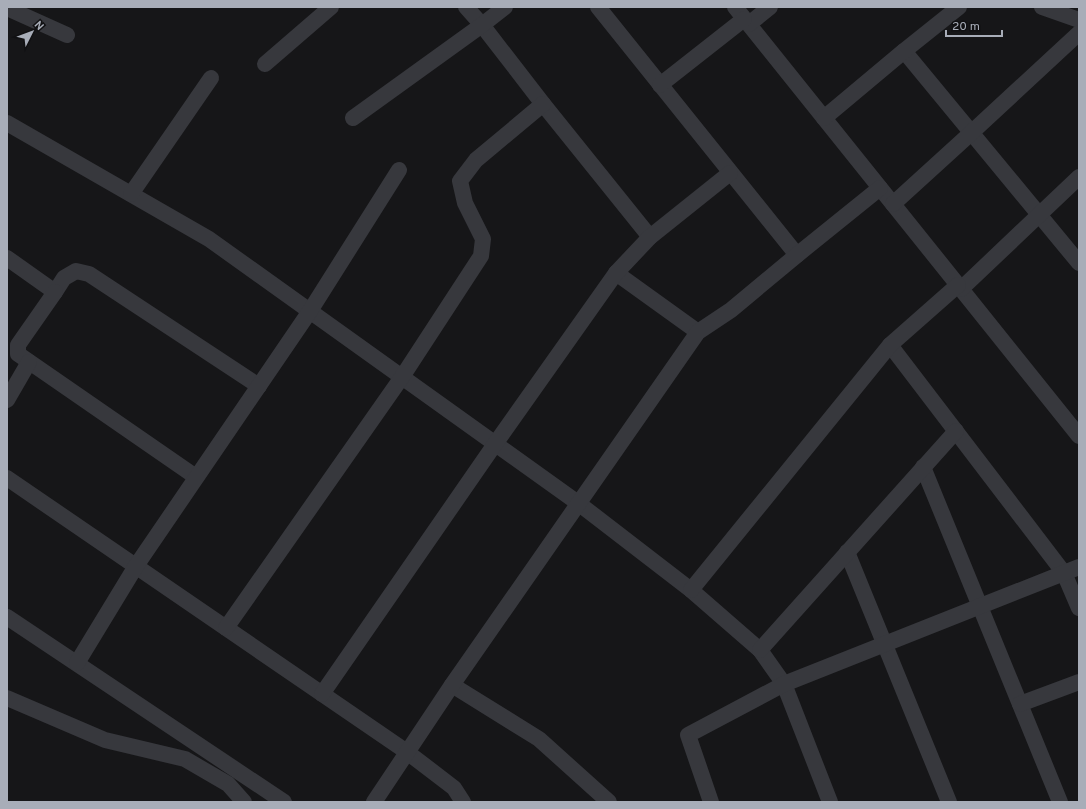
<svg xmlns="http://www.w3.org/2000/svg" width="1086" height="809" viewBox="0 0 1086 809" font-family="Overpass,sans-serif">
	<rect width="100%" height="100%" fill="#161618"/>
	<g fill="none" stroke-linecap="round" stroke-linejoin="round">
		<g stroke="#37383d" stroke-width="16">
			<path d="M466,7l16,18 61,79 107,133"/>
			<path d="M598,7l199,248"/>
			<path d="M735,7l344,429"/>
			<path d="M1042,7l37,13"/>
			<path d="M7,8l60,27"/>
			<path d="M749,24l21,-17"/>
			<path d="M904,51l175,212"/>
			<path d="M265,64l66,-57"/>
			<path d="M660,85l84,-66"/>
			<path d="M353,118l129,-93 23,-18"/>
			<path d="M824,118l80,-67 55,-44"/>
			<path d="M7,123l202,116 369,264 113,87 69,60 24,34 46,118"/>
			<path d="M131,194l80,-116"/>
			<path d="M893,204l78,-71 108,-100"/>
			<path d="M7,258l48,34 9,-14 12,-7 13,3 170,112"/>
			<path d="M616,273l82,59"/>
			<path d="M961,289l118,-112"/>
			<path d="M55,292l-37,53v9l178,123"/>
			<path d="M890,345l174,228 15,35"/>
			<path d="M7,400l22,-38"/>
			<path d="M923,467l137,335"/>
			<path d="M7,478l400,274 47,36 9,14"/>
			<path d="M847,552l102,250"/>
			<path d="M691,590l199,-245 68,-60"/>
			<path d="M7,617l277,185"/>
			<path d="M226,628l176,-251 79,-121 2,-17 -18,-36 -5,-22 16,-21 67,-56"/>
			<path d="M760,650l196,-219"/>
			<path d="M77,663l59,-97 174,-255 89,-141"/>
			<path d="M452,685l87,54 70,63"/>
			<path d="M322,694l173,-250 121,-171 34,-36 80,-64"/>
			<path d="M7,698l98,42 80,19 43,25 16,18"/>
			<path d="M1020,704l59,-22"/>
			<path d="M374,802l78,-117 246,-353 33,-22 66,-55 83,-67"/>
			<path d="M711,802l-23,-67 96,-51 295,-117"/>
		</g>
	</g>
	<rect width="1086" height="809" fill="none" stroke="#a8adb8" stroke-width="16"/>
	<g transform="translate(32 32) rotate(48)" stroke="#111113" stroke-width="3" paint-order="stroke">
	<path d="M0-3L7 15L0 10L-7 15Z" fill="#a8adb8"/>
	<text y="-6" font-size="11" font-weight="bold" text-anchor="middle" fill="#a8adb8">N</text>
	</g>
	<path d="M946 30v6h56v-6" fill="none" stroke="#a8adb8" stroke-width="2"/>
	<text x="952" y="30" font-size="12" fill="#a8adb8" stroke="#111113" stroke-width="3" paint-order="stroke">20 m</text>
</svg>
